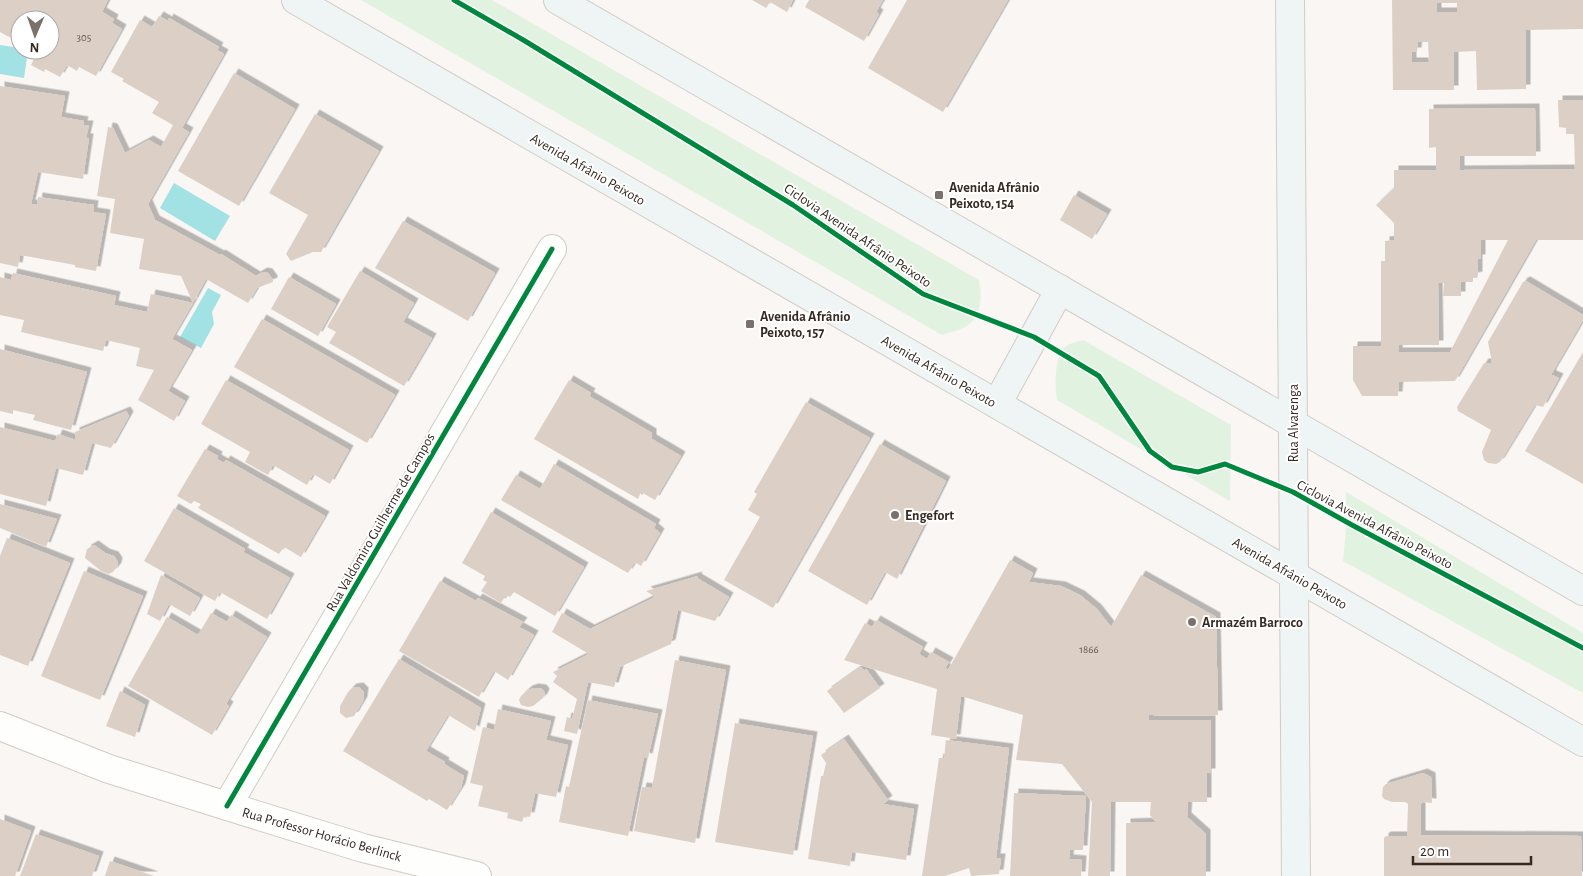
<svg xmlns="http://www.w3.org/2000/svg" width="1583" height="876" viewBox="0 0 1583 876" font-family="'Alegreya Sans',sans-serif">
	<defs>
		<filter id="shadow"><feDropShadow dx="4.5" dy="-4.5" stdDeviation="0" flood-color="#0004"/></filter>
	</defs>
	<rect width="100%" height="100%" fill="#f9f6f3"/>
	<g fill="#e1f2e0">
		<path d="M361,0h131l487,280c3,17 3,38 -14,47 -7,4 -15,5 -23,8z"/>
		<path d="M1083,340l148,85 -1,76 -173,-101c-2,-14 -3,-40 7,-52 5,-5 13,-6 19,-8z"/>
		<path d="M1346,492l237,141v60l-240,-132 3,-31z"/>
	</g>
	<g fill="#a2e2e4">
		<path d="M0,45l20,3v2h8l-4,28 -24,-4z"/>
		<path d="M174,183l56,33 -15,25 -55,-33z"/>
		<path d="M208,288l13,7 -9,17 2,12 -13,24 -21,-11z"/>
	</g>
	<g fill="#dcd0c6" fill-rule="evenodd" filter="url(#shadow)">
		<path d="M0,0h108l-6,12 12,7 -2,4 10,6 -26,47 -17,-9 -2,4 -10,-6 -7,12 -15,-8 -1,3 -13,-7 6,-13 -4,-2h17v-30h-30v23l-20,-11z"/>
		<path d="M752,0h41l-6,12 -17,-10 -4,6z"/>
		<path d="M809,0h74l-7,12 3,2 -15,27 -59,-34z"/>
		<path d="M907,0h101l-65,112 -75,-44z"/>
		<path d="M1392,0h191v29l-57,1v59l-49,1 -1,-39 -22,1v38h-61zM1437,3h20v9h-20zM1418,42h10l1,20h-17v-10h5z"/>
		<path d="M159,16l9,5 1,-3 50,29 -2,3 7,4 -42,74 7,4 -41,72 7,16 65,35 1,-1 35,22 7,-4 5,1 5,7v2l-16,6 -9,15 -42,-24 -13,24 -12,-27 -42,-7 5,-30 -34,-6 5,-34 -18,-3 11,-69 5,1 12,25 24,-13 12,7 12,-22 -21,-12 7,-11 -37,-21 2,-2 -13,-7 29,-52 12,7z"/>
		<path d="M234,73l61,36 -56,97 -61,-35z"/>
		<path d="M0,86l65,10 -4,21 23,4 -1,4h6l-3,13h3l-6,41 -45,-7 -7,32 6,1 1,-8 56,8 -1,7 13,2 -10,57 -21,-4v-2l-55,-10 -2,12 -18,-4z"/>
		<path d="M1558,100h25v140h-47l-81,141 -56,1 -1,14h-36l-9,-16v-34h28v-85h4v-20l9,-1v-17l-18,-18 18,-17v-18h42v-23l-7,1v-39l106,-1 1,48h-76v14l115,-1 -1,-35h-8v-6l-7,-1zM1481,240h27l-58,112h-52l1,-7h40l-1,-62h6l-1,13h18v-14h12v-5l5,-1v-17h3z"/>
		<path d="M315,114l64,37 -58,101h-8l-22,9 -5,-7 22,-39 -39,-22z"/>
		<path d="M1074,195l33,19 -15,25 -32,-19z"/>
		<path d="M403,221l92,52 -27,48 -93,-53z"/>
		<path d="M360,271l54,32 -11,19 29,16 -28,48 -75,-43 7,-11 -9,-5z"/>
		<path d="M13,273l103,23 -2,9 33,7 4,-18 42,9 -21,36 20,11 -24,41 17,10 -11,20 -36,-21 16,-30 -18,-4 4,-18 -34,-8 -3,11 -82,-19 3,-12 -24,-5v-38l11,3z"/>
		<path d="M289,277l47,27 -18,32 -47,-27z"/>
		<path d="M1526,281l57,34v5l-31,53v2l7,3 -16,29 -8,-2 -35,57 -4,2 -8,-1 -4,-3 -2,-8 9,-22 -33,-19 -1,-4 27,-44h8l-4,-21 35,-60z"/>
		<path d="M262,319l133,76 -28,48 -133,-76z"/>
		<path d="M0,349l87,23 -16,58 -38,-10 2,-5 -22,-5v4l-13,-3z"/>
		<path d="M1583,352v132l-58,-33z"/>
		<path d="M226,380l123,70 -19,34 -17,-10 -6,11 -34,-20 -5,10 -23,-13 5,-10 -49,-28z"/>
		<path d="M569,380l22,13 -2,3 63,37v6l29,17 -26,44 -14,-8 -3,7 -104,-60z"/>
		<path d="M806,402l64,36 -97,170 -49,-28 36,-63 -12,-7 9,-16 -3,-2z"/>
		<path d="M126,411l3,5 -18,32 -19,-5 -9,32 -27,-7 -10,38 -46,-12v-67l55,14 3,-7 18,6 -1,-8z"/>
		<path d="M880,444l66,37 -49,98 -12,-7 -18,33 -59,-34z"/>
		<path d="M205,449l13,7 -1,3 7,4 2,-3 99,56 -24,41 -17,-10 -5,7 -81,-46 3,-4 -7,-3 -3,3 -14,-8z"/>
		<path d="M554,464l102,60 -2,4 6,5 -19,33 -6,-4 -7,11 -127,-73 15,-25 24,14z"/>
		<path d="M0,504l57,15 -11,28 -46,-19z"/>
		<path d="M174,508l71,41 -2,3 47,26 -23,41 -47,-27 -5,9 -71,-40z"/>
		<path d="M491,512l93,55 -29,49 -41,-24 -4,5 -4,-2 -5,8 -20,-12 6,-9 -4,-2 2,-4 -23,-13z"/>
		<path d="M7,538l63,25 -42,103 -28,-11v-99z"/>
		<path d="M94,545l11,8 9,3 4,6 -1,5 -4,5 -5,2 -7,-3 -16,-13 2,-9z"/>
		<path d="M1010,560l23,13 -4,9 32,4 19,9 17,14 14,18 30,-52 75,42 2,98h-69v5h62v53h-4v29h-19l-1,15 19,17v42h-80v-53l30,-1 -6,-7 1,-13h-40l-1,74h-22l4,-74 -30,-38 -46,-4 7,-45 -62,-19 -5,43 -25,-4 6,-46 -93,-29 21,-37 7,4 4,-7 47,27 -4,7 8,5 4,-7 18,10 -4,6 3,2z"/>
		<path d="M84,571l59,25 -43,104 -59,-24z"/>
		<path d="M161,575l39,23 -10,18 -21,-12 -9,17 -13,-7z"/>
		<path d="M698,576l-1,2 32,19 -14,24 -37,-11 -7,34 -51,23 -6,20 -26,-5 -11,52 -13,-3 3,-14 5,2 5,-20 -24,-17 4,-6 -4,-4 36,-18 -37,-22 10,-19 28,16 65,-32 -9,-6z"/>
		<path d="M440,581l36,20 2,-3 45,24 -4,5 15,8 -26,45 -14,-9 -15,26 -80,-46z"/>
		<path d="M211,613l16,9 4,-7 36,22 -41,67 3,2 -17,29 -84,-49 39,-69 31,18z"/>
		<path d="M399,659l82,49 -6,23 -27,-16 -22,36 19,11 -1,2 20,12 -3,12 -14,22 -18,-11 -2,2 -84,-50z"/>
		<path d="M675,660l51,10 -31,173 -61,-12 8,-44 10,1z"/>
		<path d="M861,667l4,4 1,-2 14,19 -36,25 -17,-22z"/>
		<path d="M359,687l5,5 -1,9 -9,15 -8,2 -6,-5v-7l8,-14 4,-4z"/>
		<path d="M534,688l8,1 3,4 -2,5 -10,8 -5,1 -7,-2 -2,-5 2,-4 7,-6z"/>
		<path d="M120,691l25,14 -10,32 -29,-11z"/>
		<path d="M588,700l70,14 -10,44 -4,-1 -16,79 -69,-14 7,-36 3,1z"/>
		<path d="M498,709l53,12 -5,19 22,5 -12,52 -21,-4 -5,24 -6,-1 -2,6 -15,-4 1,-5 -30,-7 5,-20 -13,-3 13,-56 11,3z"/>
		<path d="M735,723l78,13 -20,119 -78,-13z"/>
		<path d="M844,739l44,61 -5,4 31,5 -8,51 -54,-8 -2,14 -42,-7 13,-83h2l3,-13 -5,-8z"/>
		<path d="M946,740l63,8 -13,110h5l-2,16 -28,2 -2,-8 -24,8h-23l17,-118h5z"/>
		<path d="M1423,773l8,4 1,26 -9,-1 -2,2v31l160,1 1,40h-198v-38l2,-2h21l1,-32 -3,-2h-13l-8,-3 -2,-3 1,-9 3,-3z"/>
		<path d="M1014,793l72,3 -3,54h-13l-1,9 13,1 -1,16h-71z"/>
		<path d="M0,819l31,12 -16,45h-15z"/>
		<path d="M36,834l63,22 -7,20h-72z"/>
		<path d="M110,861l44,15h-49z"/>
	</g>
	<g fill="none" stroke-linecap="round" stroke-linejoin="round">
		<defs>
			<g id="street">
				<path d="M0,726l109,43 118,37 136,42 114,28"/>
				<path d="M227,806l325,-557"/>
			</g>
			<g id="secondary">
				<path d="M296,0l1287,742"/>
				<path d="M558,0l1025,591"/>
				<path d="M1290,0l6,876"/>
				<path d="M997,404l63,-115"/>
			</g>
		</defs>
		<use href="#street" stroke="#d2ccc7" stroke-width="30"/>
		<use href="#secondary" stroke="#d2ccc7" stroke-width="30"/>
		<use href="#street" stroke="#fefefd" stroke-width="28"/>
		<use href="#secondary" stroke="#eff4f4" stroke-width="28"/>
		<defs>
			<g id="cycleway">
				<path d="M454,0l71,41 268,164 130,89 111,43 65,39 51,75 22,16 26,5 27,-8 68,28 59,33 231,123"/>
				<path d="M227,806l325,-557"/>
			</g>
		</defs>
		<use href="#cycleway" stroke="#fff" stroke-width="8"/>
		<use href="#cycleway" stroke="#00873e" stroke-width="5"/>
	</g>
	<g fill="#7a716c" stroke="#fff" stroke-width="2">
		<rect x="934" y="190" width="10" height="10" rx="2.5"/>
		<rect x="745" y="319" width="10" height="10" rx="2.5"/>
		<circle cx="895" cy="515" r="5"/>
		<circle cx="1192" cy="622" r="5"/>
	</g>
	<g text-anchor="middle" stroke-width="4" stroke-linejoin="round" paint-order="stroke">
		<g font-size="11" fill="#60544c">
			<text x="84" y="41">305</text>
			<text x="1089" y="653">1866</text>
		</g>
		<g font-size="14" fill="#362a23" stroke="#fff">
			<text transform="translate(588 169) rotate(30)" y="5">Avenida Afrânio Peixoto</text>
			<text transform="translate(858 235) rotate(34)" y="5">Ciclovia Avenida Afrânio Peixoto</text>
			<text transform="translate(939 371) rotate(30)" y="5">Avenida Afrânio Peixoto</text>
			<text transform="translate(1293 423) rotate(-90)" y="5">Rua Alvarenga</text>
			<text transform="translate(380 522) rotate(-60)" y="5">Rua Valdomiro Guilherme de Campos</text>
			<text transform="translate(1375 524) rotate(28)" y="5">Ciclovia Avenida Afrânio Peixoto</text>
			<text transform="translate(1290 573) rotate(30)" y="5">Avenida Afrânio Peixoto</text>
			<text transform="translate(322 834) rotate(16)" y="5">Rua Professor Horácio Berlinck</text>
		</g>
		<g font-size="14" font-weight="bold" fill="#362a23" stroke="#fff" text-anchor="start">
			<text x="949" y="192">Avenida Afrânio<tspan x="949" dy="16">Peixoto, 154</tspan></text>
			<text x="760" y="321">Avenida Afrânio<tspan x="760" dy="16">Peixoto, 157</tspan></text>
			<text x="905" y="520">Engefort</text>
			<text x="1202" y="627">Armazém Barroco</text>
		</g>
	</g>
	<g transform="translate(35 35) rotate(182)"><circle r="24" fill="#ffffff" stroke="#afaaa7"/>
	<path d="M0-4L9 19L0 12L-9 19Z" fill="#7a716c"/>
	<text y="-8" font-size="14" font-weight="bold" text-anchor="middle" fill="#362a23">N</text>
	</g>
	<path d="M1413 856v8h118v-8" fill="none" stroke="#362a23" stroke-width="2.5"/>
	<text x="1420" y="856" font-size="15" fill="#362a23" stroke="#ffffff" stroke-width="4" paint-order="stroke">20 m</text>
</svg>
